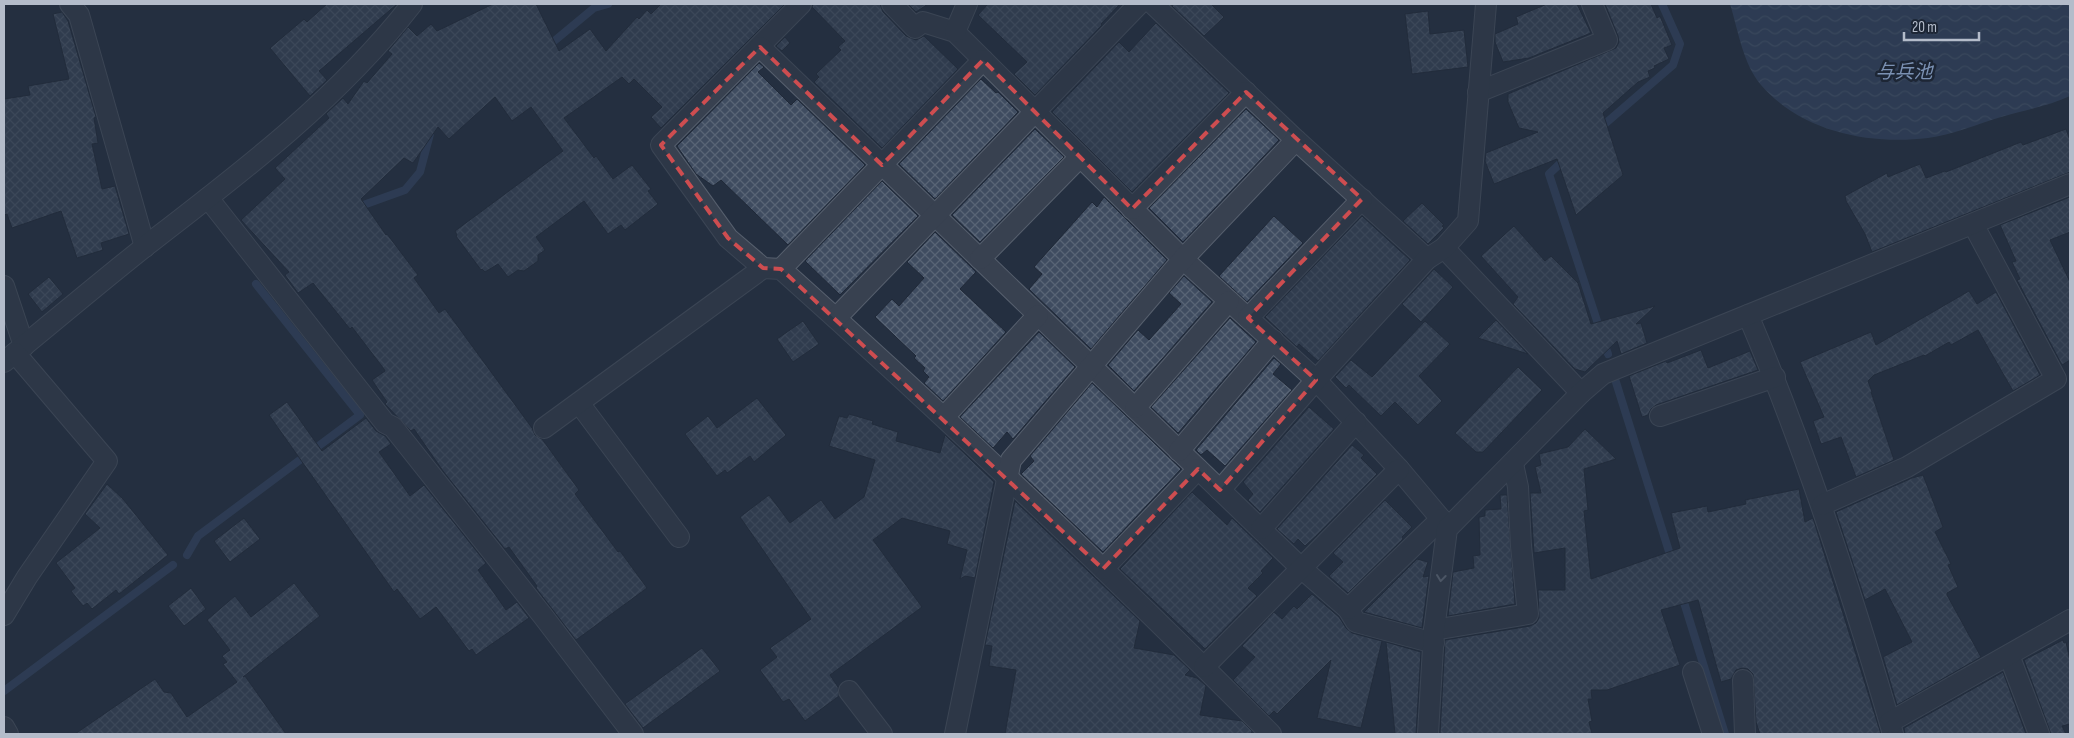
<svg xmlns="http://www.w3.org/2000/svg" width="2074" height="738" viewBox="0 0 2074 738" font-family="'Sofia Sans Condensed','Noto Sans JP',sans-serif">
	<defs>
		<pattern id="water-waves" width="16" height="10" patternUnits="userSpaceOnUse" patternTransform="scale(1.25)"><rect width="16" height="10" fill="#384b6a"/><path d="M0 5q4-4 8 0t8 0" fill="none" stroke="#52637e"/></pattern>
		<pattern id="building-cross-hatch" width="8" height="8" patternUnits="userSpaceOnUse" patternTransform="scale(1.25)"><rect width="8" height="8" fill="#3f4c60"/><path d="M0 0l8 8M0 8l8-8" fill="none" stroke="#586475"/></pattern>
	</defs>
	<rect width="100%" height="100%" fill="#242f40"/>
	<path fill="url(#water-waves)" d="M1730,4h340v92c-21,10 -46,14 -69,21 -23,7 -50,18 -73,21 -59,7 -126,-6 -167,-53 -18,-21 -23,-55 -31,-81z"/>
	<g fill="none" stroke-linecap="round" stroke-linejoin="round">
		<g stroke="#384b6a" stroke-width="8">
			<path d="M547,47l47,-39 14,-4"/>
			<path d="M1599,129l74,-64 7,-21 -18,-40"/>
			<path d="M1566,158l-17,16 51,156"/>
			<path d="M355,208l50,-18 15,-18 10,-38"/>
			<path d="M1603,341l5,13"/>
			<path d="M1615,379l57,182"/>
			<path d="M187,555l11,-19 162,-121 -104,-131"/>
			<path d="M1682,596l43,138"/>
			<path d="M4,691l169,-126"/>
		</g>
	</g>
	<g fill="url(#building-cross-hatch)" stroke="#1f2837">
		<path d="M327,4h70l-78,67 8,9 -17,16 -40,-48 34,-29 3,3z"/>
		<path d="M493,4h43l23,47 31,-22 16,22 31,-34 2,2 8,-9 4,4 10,-10h124l-124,124 -10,-11 11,-10 -28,-28 -5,5 -7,-7 -58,41 30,40 2,-2 17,23 19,-14 19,24 -3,2 10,13 -33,26 -4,-5 -13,9 -24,-33 -48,36 9,13 -7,5v6l-14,10 -6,-1 -10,7 -10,-13 -13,8 -3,-3 -1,1 -25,-34 1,-1 -2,-4 108,-80 -32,-44 -19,14 -17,-24 -46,42 -11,-12 -25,36 -9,-5 -43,41 25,36 1,-1 31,41 -4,3 25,35 6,-4 87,119 3,7 7,4 37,51 -4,4 43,58 2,-1 27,37 -71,52 -40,-52 1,-2 -28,-39 -4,2 -62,-78 -29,-42 -3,2 -26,-27 2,-2 -15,-22 13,-9 -1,-2 -32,-42 -2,2 -37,-46 -15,10 -13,-18 4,-3 -48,-52 44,-41 -10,-11 54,-50 -3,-4 17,-16 5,6 16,-23 3,2 25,-29 -4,-3 20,-24 9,9 14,-12 6,7z"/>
		<path d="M813,4h67l3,8 23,24 10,4 8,-4 34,33 -76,79 -68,-66 5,-5 -3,-3 25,-24 -3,-3 7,-6 -33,-34z"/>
		<path d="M908,4h20l-12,8z"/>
		<path d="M988,4h132l-19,20 1,1 -67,70 -21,-21 13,-12 -49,-47z"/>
		<path d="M1174,4h37l13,13 -20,19 -32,-30z"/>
		<path d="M1547,4h30l14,29 -62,25 -26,4 -8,-20v-8l23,-10 -2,-7z"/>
		<path d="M1605,4h46l6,14 3,-2 12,29 -8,3 5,11 -15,7 1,2 -7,3 2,6 -12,5 -35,31 20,62 -47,40 -19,-56 -63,25 -9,-23 1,-8 52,-21 -19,-4 -11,-26v-8l108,-46 3,-6 -1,-6z"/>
		<path d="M1428,11l2,23 34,-4 4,37 -56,7 -7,-60z"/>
		<path d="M62,12l6,9 28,96 -2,1 4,25 -6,1 10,45 13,-3 14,48 -28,9 2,7 -26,8 -16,-47 -49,17 -5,-14 -3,1v-116l26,-4 -2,-9 41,-7 -16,-65z"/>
		<path d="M1156,23l73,70 -97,99 -80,-80 67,-70 10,10z"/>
		<path d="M785,37l5,6 -8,8 -6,-5z"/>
		<path d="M759,63l5,4 -6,5 33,33 6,-6 68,66 -77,80 -67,-65 -8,6 -17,-12 -19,-28z"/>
		<path d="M981,79l15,14 2,-1 20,20 -83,87 -36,-35z"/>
		<path d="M1246,109l33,31 -96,102 -34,-34z"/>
		<path d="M1035,129l29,28 -84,85 -28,-27z"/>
		<path d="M2066,129l4,11v32l-198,80 -7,-18 -19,-33 -1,-5 42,-23 1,4 32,-13 6,14 19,-7 1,1 75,-30 2,3z"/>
		<path d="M882,181l36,35 -78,79 -35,-34z"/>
		<path d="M1104,197l63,63 -76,89 -62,-60 13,-15 -8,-7 58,-65 5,5z"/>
		<path d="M2070,197v35l-20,8 20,42v78l-8,5 -45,-85 3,-1 -8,-17 4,-1 -16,-36z"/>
		<path d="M1422,203l22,22 -2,1 2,2 -16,16 -25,-23z"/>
		<path d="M1274,216l29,27 -56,59 -28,-26z"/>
		<path d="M1362,216l48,44 -92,101 -19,-17 -2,3 -32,-30z"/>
		<path d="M1514,226l31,35 6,-5 27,27 13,41 64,-18 -19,18 5,-1 6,20 -26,11 -4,-13 -32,31 -10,-3 -62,-65 5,-7 -37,-41z"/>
		<path d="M935,232l41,40 -16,17 46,43 -63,69 -19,-18 5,-6 -6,-6 2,-3 -11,-10 2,-2 -41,-39 17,-18 7,7 25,-28 -17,-16z"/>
		<path d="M1434,269l19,18 -32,35 -19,-18z"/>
		<path d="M1184,276l28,26 -78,89 -26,-26 30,-35 11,10 32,-36 -12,-11z"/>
		<path d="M49,277l14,17 -21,18 -14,-18z"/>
		<path d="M1969,291l8,13 19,-12 44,83 -27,16 -35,-61 -27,15 -2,-3 -24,14 -1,-1 -50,20 -6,6 4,11h-1l23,68 -38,17 -15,-40 -20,7 -8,-23 11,-4 -24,-55 71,-30 5,13z"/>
		<path d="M1230,318l26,24 -78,91 -27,-26z"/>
		<path d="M1496,320l32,34 -50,-16z"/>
		<path d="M803,321l16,23 -26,18 -16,-23z"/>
		<path d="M1425,321l25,23 -31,32 23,25 -24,24 -23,-23 -14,14 -32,-31 -3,3 -11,-11 16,-17 21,17z"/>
		<path d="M1039,332l36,35 -62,72 -6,-7 -14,16 -33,-31z"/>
		<path d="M1701,350l7,18 42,-17 8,19 -102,35 -5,4 -3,6 -6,2 -13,-41 37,-15 1,2z"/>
		<path d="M1274,358l7,6 -8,10 19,16 -67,76 -18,-16 -6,5 -5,-5z"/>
		<path d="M1518,367l24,23 -59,62h-7l-21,-19z"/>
		<path d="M1092,383l89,86 -78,83 -82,-78 13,-13 -4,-5z"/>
		<path d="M757,398l29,37 -32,27 -4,-6 -23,17 -2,-3 -8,6 -32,-42 23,-18 9,12z"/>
		<path d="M287,402l35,49 44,-33 10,13 9,5 6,8 -12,8 31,44 14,-11 62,78 -8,7 28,40 11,-8 12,16 -53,37 -4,-6 -3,2 -33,-44 -16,12 -23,-30 -3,3 -125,-177z"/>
		<path d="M1309,407l25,22 -74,83 -12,-12 5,-6 -10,-12z"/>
		<path d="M849,414l24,7 -1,3 26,8 -2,9 44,12 5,-18 49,47 -19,96 -10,-2 -5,3 7,-29 -20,-6 3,-13 -48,-13 -29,22 49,67 -92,68 8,12 1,9 -34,25 -16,-22 -6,3 -23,-32 17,-13 -7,-9 41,-29 -71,-102 29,-22 21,28 31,-23 14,19 29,-22 11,-37 -46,-14 10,-30 8,2z"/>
		<path d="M1585,429l31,30 -32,10 4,41 -4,1 7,68 89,-31 -9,-35 36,-7 1,6 38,-8 -1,-4 54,-11 6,33 8,-4 68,216h-121l-4,-12 -3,-48 -5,-5 -6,-1 -6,2 -5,9 -10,3 -23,-82 -37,10 19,55 -73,25h-16l1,9h-4l4,22 -3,1 3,12h-152l5,-94 85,-14 6,-3 3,-5 -1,-28h27v-42l-31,5 -4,-60h11l-6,-26 6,-2 -2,-11 29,-7z"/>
		<path d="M1352,445l12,10 -3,3 16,16 -61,62 -11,10 -7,-7 -4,5 -17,-15z"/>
		<path d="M1923,475l20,52 -8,5 16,32 -3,1 10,22 -11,6v2l34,62 -84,48 -14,-48 29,-15 -27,-53 -20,11 -29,-88 76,-34z"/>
		<path d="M107,484l16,15 45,56 -49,39 -3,-4 -24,19 -5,-6 -4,3 -12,-15 4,-3 -19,-25 44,-35 -15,-14z"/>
		<path d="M1192,492l35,33 5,-7 41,40 -12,13 2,2 -15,15 9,8 -52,53 -85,-80z"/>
		<path d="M1500,495h7l8,109 -67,12 5,-44 21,-4 -1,-12 7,-1 -1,-38 6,-1v-6l16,-1z"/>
		<path d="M1385,500l27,27 -10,10 1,2 -55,54 -19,-17 14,-14 -10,-9z"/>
		<path d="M1015,501l125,120 -6,27 40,7 16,15 -5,5 12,3 9,8 -6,29 42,6 10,10 -1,3h-246l11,-64 -27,-4 3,-20 -7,-1z"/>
		<path d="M244,518l16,21 -30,23 -16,-21z"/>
		<path d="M1417,559l11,3 -5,15 6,-1 -7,52 -58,-16z"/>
		<path d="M294,583l26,33 -77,61 2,-1 41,58h-211l80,-55 9,13 7,1 16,24 50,-35 -14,-18 4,-2 -5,-6 8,-6 -23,-30 28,-24 16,21z"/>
		<path d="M191,588l15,21 -22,17 -16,-20z"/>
		<path d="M1312,594l27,23 7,11 6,5 30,8 -21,87 -44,-10 14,-58 -54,54 -3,-3 -5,5 -36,-36 22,-23 -13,-11 32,-34 8,7 12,-13 3,3z"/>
		<path d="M2063,640l1,3 2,-1 4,19v63l-8,2 4,8h-15l-27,-74z"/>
		<path d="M1386,642l35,10 -5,82h-21z"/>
		<path d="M702,648l18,23 -77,57 -18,-24z"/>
		<path d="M2003,672l23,62h-121l-1,-6z"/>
	</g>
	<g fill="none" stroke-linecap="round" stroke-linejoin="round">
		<defs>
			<g id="minor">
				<path d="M70,4l9,11 66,232"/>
				<path d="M801,4l-140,141 67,93 35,30 18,1c168,150 331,306 490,465"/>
				<path d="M892,4l23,24 8,-6 32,10 228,227 133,121 83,89 42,50 6,10"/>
				<path d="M1153,4l143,136 131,119"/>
				<path d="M955,32l12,-28"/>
				<path d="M760,47l540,520 48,42 8,13 78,21"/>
				<path d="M1478,92l129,-52 -15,-36"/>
				<path d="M208,198l177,225 8,4 150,189 90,118"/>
				<path d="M1132,209l114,-117"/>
				<path d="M1444,248l137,145"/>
				<path d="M980,259l100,-102"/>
				<path d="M781,269l202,-209"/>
				<path d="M4,286l20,60"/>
				<path d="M1748,315c58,136 104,277 145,419"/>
				<path d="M836,318l303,-314"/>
				<path d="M1248,318l114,-119"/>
				<path d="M4,362c48,-39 95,-79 143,-117 95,-73 191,-146 265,-241"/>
				<path d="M579,403l100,134"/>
				<path d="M1135,408l94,-107"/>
				<path d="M1660,416l115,-39"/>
				<path d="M944,417l94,-102"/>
				<path d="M544,428l219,-160"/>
				<path d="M1179,451l94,-111"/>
				<path d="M1220,490l96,-110 111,-121 17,-11 24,-27 18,-217"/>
				<path d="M1822,505l85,-38 149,-88 -83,-155"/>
				<path d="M1261,529l95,-107"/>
				<path d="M1103,569l95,-100"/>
				<path d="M1348,609l93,-90"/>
				<path d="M4,615l23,-38 80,-116 -92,-108"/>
				<path d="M1434,630l94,-16 -7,-68 -3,-59 -5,-23"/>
				<path d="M2009,655l30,79"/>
				<path d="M1204,667l195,-198"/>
				<path d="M1693,672l20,62"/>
				<path d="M1743,680l2,54"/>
				<path d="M849,691l33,43"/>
				<path d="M1890,722l180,-102"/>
				<path d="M4,727l4,7"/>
				<path d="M955,734l56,-274 172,-201 113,-119"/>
				<path d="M1428,734l6,-104 13,-101 134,-136 22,-19 467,-190"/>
			</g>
		</defs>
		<use href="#minor" stroke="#565f6d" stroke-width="22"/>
		<use href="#minor" stroke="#384150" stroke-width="20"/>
	</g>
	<defs><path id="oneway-chevron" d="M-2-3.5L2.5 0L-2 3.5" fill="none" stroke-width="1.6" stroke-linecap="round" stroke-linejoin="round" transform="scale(1.25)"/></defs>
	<use stroke="#7c8593" href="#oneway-chevron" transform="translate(1441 578) rotate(97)"/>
	<path d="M0 0H2074V738H0ZM760,47l122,118 101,-105 149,149 114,-117 116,107 -114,119 68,62 -96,110 -22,-21 -95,100 -322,-300 -18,-1 -35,-30 -67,-93z" fill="#242f40" fill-opacity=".55" fill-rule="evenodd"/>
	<path fill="none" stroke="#ce4d50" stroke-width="4" stroke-dasharray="10 6" stroke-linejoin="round" d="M760,47l122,118 101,-105 149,149 114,-117 116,107 -114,119 68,62 -96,110 -22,-21 -95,100 -322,-300 -18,-1 -35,-30 -67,-93z"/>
	<g text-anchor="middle" stroke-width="5" stroke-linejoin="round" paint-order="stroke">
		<g font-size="19" font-style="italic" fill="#7b91b3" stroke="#1d2635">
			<text x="1904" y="78">与兵池</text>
		</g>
	</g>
	<rect width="2074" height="738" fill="none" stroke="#b4bcca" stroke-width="10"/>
	<path d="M1904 32v8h75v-8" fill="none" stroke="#b4bcca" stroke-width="2.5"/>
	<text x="1912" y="32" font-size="15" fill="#b4bcca" stroke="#1d2635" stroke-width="4" paint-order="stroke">20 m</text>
</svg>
